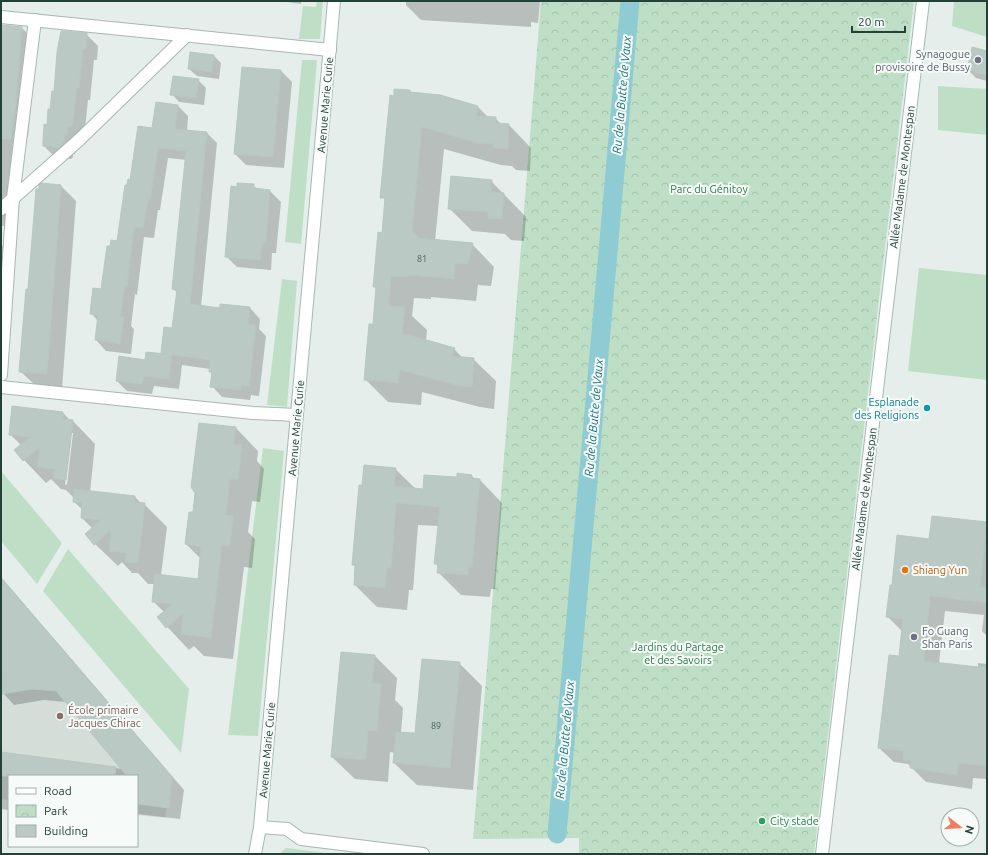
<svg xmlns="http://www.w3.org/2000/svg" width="988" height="855" viewBox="0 0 988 855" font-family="Ubuntu,sans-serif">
	<defs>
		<pattern id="park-crowns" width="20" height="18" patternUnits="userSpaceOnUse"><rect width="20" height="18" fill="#bedfc6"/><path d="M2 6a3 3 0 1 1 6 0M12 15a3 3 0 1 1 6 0" fill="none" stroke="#a3c1ab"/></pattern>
	</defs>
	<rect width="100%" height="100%" fill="#e5eeea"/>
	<path fill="#d3ded9" d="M1,578l171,199 -3,27h-2l-2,14 -28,-3v-39h-128v24l-8,-1z"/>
	<g fill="#bedfc6">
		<path d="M317,1h6l-3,38h-21l4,-33 13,1z"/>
		<path d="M954,1h33v36l-35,-11z"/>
		<path d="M302,60h15l-16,184 -16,-2z"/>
		<path d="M938,86l49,3v46l-49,-5z"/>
		<path d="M919,268l68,7v105l-79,-9z"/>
		<path d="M282,279l15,2 -10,126 -20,-2z"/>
		<path d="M263,448l21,3 -26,285 -30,-1z"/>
		<path d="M1,471l61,72 -25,41 -36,-43z"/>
		<path d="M68,549l121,140 -8,64 -138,-162z"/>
		<path d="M286,848l48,6h-55z"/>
	</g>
	<path fill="url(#park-crowns)" d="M541,1h373l-100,853h-223l-12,-1v-15l-106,1z"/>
	<g fill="#0003" fill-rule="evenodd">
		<path d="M279,1h22v3z"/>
		<path d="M406,1h134l-2,22 -7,-1v5l-110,-7 -15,-15z"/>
		<path d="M22,28l15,15 -9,94h-3l-16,89h-8v-195z"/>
		<path d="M86,34l12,12 -1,14h-3l-4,40h-2l-4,38 -8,8 -1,8h-2v3l-2,2 -15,-1 -12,-12 10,-54z"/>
		<path d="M987,52v29l-11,-3 -8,-8z"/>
		<path d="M214,56l7,7 -2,16 -22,-3 -8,-7z"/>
		<path d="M281,71l11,11 -8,86 -38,-3 -11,-11z"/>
		<path d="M198,80l8,8 -2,17 -25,-3 -7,-8z"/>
		<path d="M395,90l15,1 2,3 28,2 38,11 11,11h6l7,7h7l22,23 -1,23 -14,-1 -4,-4 -11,-1 -57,-16 -9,92 37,3 22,23 -3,19 -13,-1 -2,16 -45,-4v2l-17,-1 -2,18 15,14 -1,11 28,8 9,9 10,1 23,22 -2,28 -14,-2 -58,-15 -1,13 -33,-3 -23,-23 9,-54 3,-35 -3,-4 9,-52 3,-33 -4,-4z"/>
		<path d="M178,106l10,10 -1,15 20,2 10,10 -16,164 20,3 29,-2 10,11 -1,10 7,7 -7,60 -8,-1 -1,5 -28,-3 -10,-11 1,-12 -3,-3v-2l-28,-4 -3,24 -25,-3 -2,8 -25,-3 -10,-10 29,-20 17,-6 -1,-2 11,-23 5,-37 -5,-4 14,-129 -19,-2 -8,52h-2l-4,28 -10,-1 -7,58 -2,-1 -4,32 3,3 -3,25 -25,-3 -10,-11 2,-19 -7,-8 11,-23 9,-43 7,-5 13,-61 22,-52z"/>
		<path d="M491,181l35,36 -2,24 -13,-1 -6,-6 -33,-3 -23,-23z"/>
		<path d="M42,184l19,2 15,15 -14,188 -26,-3 -16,-15z"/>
		<path d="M253,185l4,4 13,2 11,11 -5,51h-4l-1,17 -34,-3 -11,-11 12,-68z"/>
		<path d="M1,244l11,11 -11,123z"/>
		<path d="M63,413l8,8h2l22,23 -5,48 45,5 7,7h2l23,23 -6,48 38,5 2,-21 -15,-15 8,-31 42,-85 22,23 -1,10 7,8 -4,33 -8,-1 -4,31 7,7 -3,29 -8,-1 -11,92 -29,-3 -10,-10 -5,4 -31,-33 6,-5 -11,-11 2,-17h-7l-10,-11h-6l-10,-11 -4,4 -23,-22 -2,-15 -11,-11 1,-8 -9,-8v-4l-8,-8 -5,-1 -10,-10 -5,4 -22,-23 -3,-15 -11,-11zM71,433h2l-6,52 -2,-1z"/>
		<path d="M395,469l21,20 7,1 35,-12 14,-2 4,4h4l22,23 -7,86h-4l-1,8 -29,-2 -23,-23 1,-5 -4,-4 4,-37 -21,-1 -5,65h-4l-2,20 -30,-3 -22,-22 1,-18 -3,-3z"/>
		<path d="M932,517l55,6v113l-5,-5 2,-16 -39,-4 -6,52 39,5v-5l9,1v115l-14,-1 -1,11 -46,-7 -18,-18 -14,-2 -15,-14 21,-90 2,-27 -15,-15 5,-30 38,-46z"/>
		<path d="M1,577l183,213 -4,29 -43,-5v-38h-128v34l-8,-1v-56l122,16 -57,-67 -22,-2 -30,5 -11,-12z"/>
		<path d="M375,656l22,22 -2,22 8,8 -2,25 15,1 43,-71 23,23 -9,104 -56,-5 -23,-22 1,-10 -5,-1 -2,30 -33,-3 -23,-22z"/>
	</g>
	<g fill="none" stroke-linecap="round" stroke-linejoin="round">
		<path stroke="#8ecbd3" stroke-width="19" d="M557,834l73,-833"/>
	</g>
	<g fill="#bac9c3" stroke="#b7c8c0">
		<path d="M1,25l21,2 -6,74 -5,38h-10z"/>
		<path d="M61,31l26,2 -1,16h-3l-4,39h-2l-5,38h-4l-1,9h-2l-1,8 -2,-1v3l-3,3 -16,-2v-5l1,-17 3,1 1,-16h2l2,-18h2l3,-39z"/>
		<path d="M972,47l15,4v24l-20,-5z"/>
		<path d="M190,52l24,3 -2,17 -24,-3z"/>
		<path d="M242,67l39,3 -8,87 -39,-3z"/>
		<path d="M173,76l26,3 -3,19 -26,-3z"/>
		<path d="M394,89l16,1v2l30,3 38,11 -2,10 20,1v6l13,1 -1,25 -15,-1v-4l-16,-1 -55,-16 -10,103 7,8 54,5 -5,21 -13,-1 -1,16 -45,-4 -1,2 -17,-1 -2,30 16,1 -3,26 53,15 -3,8 22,2 -2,29 -16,-2 -56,-15 -2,13 -34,-3 5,-56h4l3,-37h-3l5,-55 4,1 3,-35h-5l10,-103 4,1z"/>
		<path d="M156,102l22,3 -3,24 32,3 -17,172 30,4v-4l30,3 -2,17 8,1 -7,61 -8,-1 -1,5 -30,-3 2,-15h-3l1,-12 -38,-5 -3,24 -25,-3 -2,8 -26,-3 3,-25 26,4 1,-8 20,2 -5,-1 3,-26 8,1 5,-38 -5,-1 14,-138 -28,-3 -8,53 -2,-1 -5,28 -9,-1 -7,58h-2l-5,32h4l-4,27 -25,-4 3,-25 -8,-1 3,-26 8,1 6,-43h3l1,-6 6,1 8,-56h2l1,-6 2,1 8,-54 14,2z"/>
		<path d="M451,176l41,4 -1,12 13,1 -2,26 -14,-1v-6l-40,-3z"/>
		<path d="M41,183l20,2 -14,189 -28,-2 7,-83h2l8,-100h3v-4z"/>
		<path d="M237,183l17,1v4l16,2 -4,53h-4l-2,17 -35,-3 6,-71 6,1z"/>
		<path d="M12,406l51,6v7l10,1 -7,60 -13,-2 1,-9 -17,-2 3,-20 -17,14 -9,-11 16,-13 -21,-2z"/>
		<path d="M199,423l37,4 -2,17 8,1 -4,35 -8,-1 -4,36 7,1 -3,30 -8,-1 -11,93 -30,-4 2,-20 -17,14 -9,-11 16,-13 -21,-2 3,-28 43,5 3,-32 -16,-3 4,-32h4l2,-19 -4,-6z"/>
		<path d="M364,465l32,3 -2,18 29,3 1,-14 33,2v-4l15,2 -1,3 9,1 -8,88h-3l-1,8 -31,-2 1,-9h-4l6,-57 -44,-4 -5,65h-4l-2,20 -31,-3 1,-20h-3l7,-80h3z"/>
		<path d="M74,489l61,7 -1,6 11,1 -7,60 -13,-1 1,-9 -17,-2 2,-21 -17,15 -9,-11 16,-14 -20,-2 1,-15 -9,-1z"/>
		<path d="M932,516l55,6 -7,65 7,1v15l-57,-7 -6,65 63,7v98l-29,-3 -1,12 -47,-7 1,-7 -8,-1 1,-9 -26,-3 11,-93 10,1 4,-37 -17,-2 4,-32h2l5,-50 32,4z"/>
		<path d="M1,578l171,199 -3,31 -32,-4v-28h-10l-71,-85 -24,-2 -30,5z"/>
		<path d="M341,652l34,3 -3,28 9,1 -4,47 -9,-1 -2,30 -35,-3z"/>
		<path d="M422,659l38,3 -10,106 -57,-5 3,-31 19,1z"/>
		<path d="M1,752l115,15 -1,9h-114z"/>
	</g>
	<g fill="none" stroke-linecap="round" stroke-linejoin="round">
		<defs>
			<g id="street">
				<path d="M1,17l329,33"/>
				<path d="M1,209l78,-69 108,-105"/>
				<path d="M1,375l12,-177 22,-178"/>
				<path d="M1,387l252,26 44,2"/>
				<path d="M287,829l14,10 122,15"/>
			</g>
			<g id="secondary">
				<path d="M260,827l27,2"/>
				<path d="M255,854l5,-27 74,-826"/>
				<path d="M822,854l101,-853"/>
			</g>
		</defs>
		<use href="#street" stroke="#a7b7b1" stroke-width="14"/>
		<use href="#secondary" stroke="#a3bab1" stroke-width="14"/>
		<use href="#street" stroke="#fff" stroke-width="12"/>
		<use href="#secondary" stroke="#fff" stroke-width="12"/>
	</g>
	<g fill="#6b7280" stroke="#f6faf8" stroke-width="1.5">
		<circle cx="978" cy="60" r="4"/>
		<circle cx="914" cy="637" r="4"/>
	</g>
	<circle fill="#0f9aa8" stroke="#f6faf8" stroke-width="1.5" cx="927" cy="408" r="4"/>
	<circle fill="#e8710a" stroke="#f6faf8" stroke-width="1.5" cx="905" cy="570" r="4"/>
	<circle fill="#8d6e63" stroke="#f6faf8" stroke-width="1.5" cx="60" cy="716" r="4"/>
	<circle fill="#2e9e5b" stroke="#f6faf8" stroke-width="1.5" cx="762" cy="821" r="4"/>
	<g text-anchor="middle" stroke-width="4" stroke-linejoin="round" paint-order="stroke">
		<g font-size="9" fill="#4a635b">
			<text x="422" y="262">81</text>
			<text x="436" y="729">89</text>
		</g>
		<g font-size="11" fill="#5b616d" stroke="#f6faf8" text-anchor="end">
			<text x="970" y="58">Synagogue<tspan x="970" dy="13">provisoire de Bussy</tspan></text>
			<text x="922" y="635" text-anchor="start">Fo Guang<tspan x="922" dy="13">Shan Paris</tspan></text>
		</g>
		<g font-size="11" fill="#244138" stroke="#f6faf8">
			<text transform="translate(325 105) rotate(-85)" y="4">Avenue Marie Curie</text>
			<text transform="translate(902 177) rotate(-83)" y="4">Allée Madame de Montespan</text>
			<text transform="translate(296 428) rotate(-85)" y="4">Avenue Marie Curie</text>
			<text transform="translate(864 499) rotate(-83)" y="4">Allée Madame de Montespan</text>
			<text transform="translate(267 750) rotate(-85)" y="4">Avenue Marie Curie</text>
		</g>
		<g font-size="11" fill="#2d7847" stroke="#f6faf8">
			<text x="709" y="193">Parc du Génitoy</text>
			<text x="678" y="651">Jardins du Partage<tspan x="678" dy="13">et des Savoirs</tspan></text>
		</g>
		<g font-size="11" fill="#0d838f" stroke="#f6faf8" text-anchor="end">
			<text x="919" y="406">Esplanade<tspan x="919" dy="13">des Religions</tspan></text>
		</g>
		<g font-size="11" fill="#c56008" stroke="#f6faf8" text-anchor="start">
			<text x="913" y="574">Shiang Yun</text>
		</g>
		<g font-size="11" fill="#785e54" stroke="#f6faf8" text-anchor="start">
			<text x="68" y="714">École primaire<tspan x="68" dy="13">Jacques Chirac</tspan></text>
		</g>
		<g font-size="11" fill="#27864d" stroke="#f6faf8" text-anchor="start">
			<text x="770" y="825">City stade</text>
		</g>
		<g font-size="12" font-style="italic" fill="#1d727e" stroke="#f6faf8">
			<text transform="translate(622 95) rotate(-85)" y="4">Ru de la Butte de Vaux</text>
			<text transform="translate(594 418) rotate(-85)" y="4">Ru de la Butte de Vaux</text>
			<text transform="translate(565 740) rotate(-85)" y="4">Ru de la Butte de Vaux</text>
		</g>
	</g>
	<rect width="988" height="855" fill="none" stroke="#244138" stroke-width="4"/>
	<rect x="8" y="775" width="130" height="72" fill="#f6faf8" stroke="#a2b0ab"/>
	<rect x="16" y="788" width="20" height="6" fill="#ffffff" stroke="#a2b0ab"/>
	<text x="44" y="795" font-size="12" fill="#244138">Road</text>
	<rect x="16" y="805" width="20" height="12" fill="url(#park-crowns)" stroke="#a2b0ab"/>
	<text x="44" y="815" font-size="12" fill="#244138">Park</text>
	<rect x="16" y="825" width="20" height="12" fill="#bac9c3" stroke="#a2b0ab"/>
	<text x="44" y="835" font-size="12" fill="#244138">Building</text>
	<g transform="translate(960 827) rotate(107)"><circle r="19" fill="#f6faf8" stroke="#a2b0ab"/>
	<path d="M0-3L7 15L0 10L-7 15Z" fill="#f27c5f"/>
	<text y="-6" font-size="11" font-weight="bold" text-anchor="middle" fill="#244138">N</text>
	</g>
	<path d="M852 26v6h53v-6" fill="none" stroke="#244138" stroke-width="2"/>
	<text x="858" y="26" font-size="12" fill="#244138" stroke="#f6faf8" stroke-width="3" paint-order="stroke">20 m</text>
</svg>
